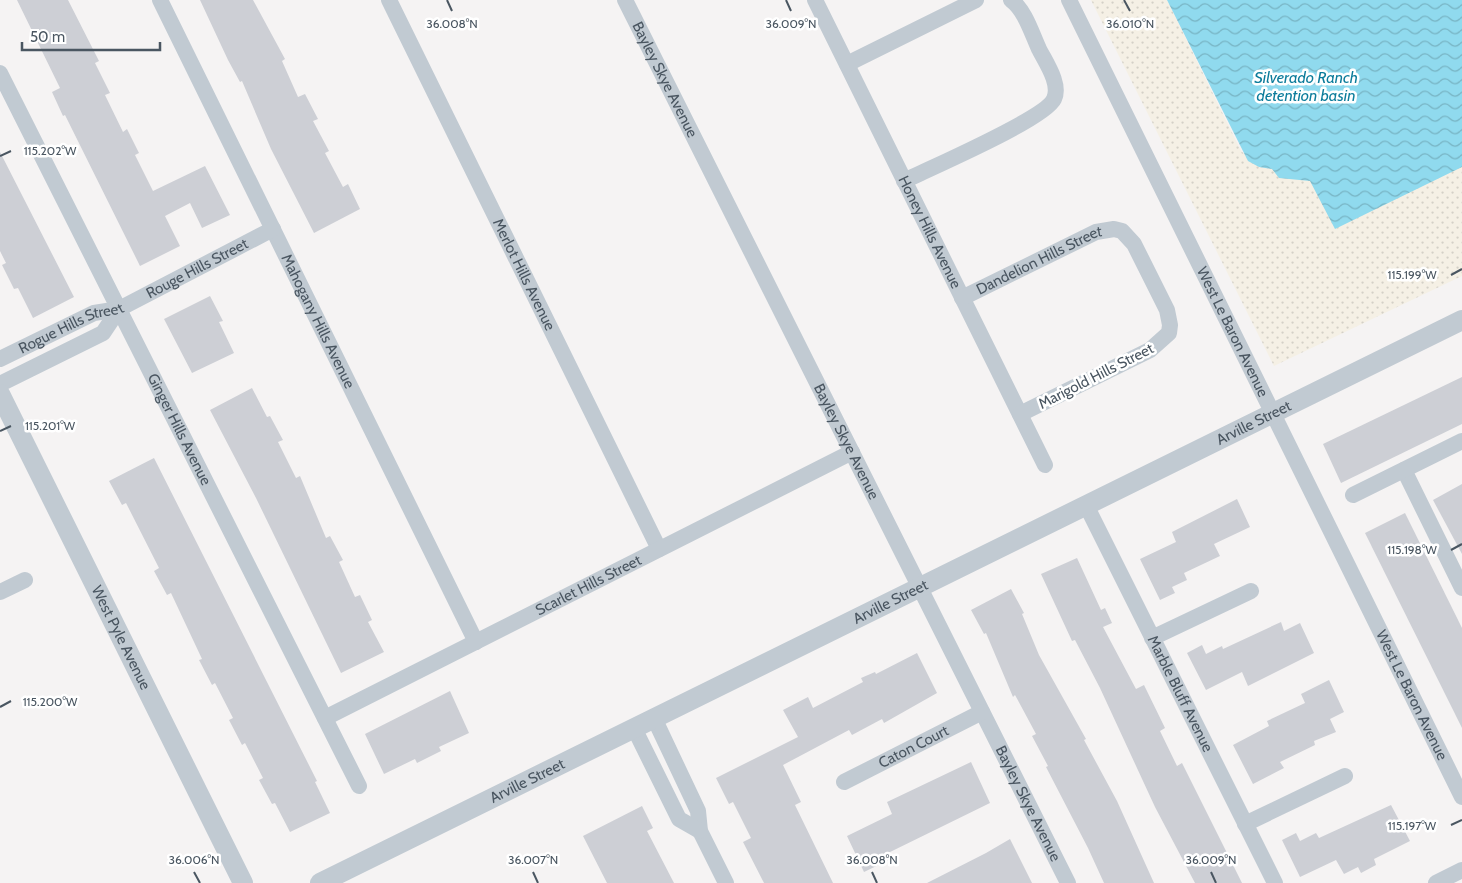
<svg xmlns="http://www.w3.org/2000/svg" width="1462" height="883" viewBox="0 0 1462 883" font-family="Cabin,sans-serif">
	<defs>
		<pattern id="sand-dots" width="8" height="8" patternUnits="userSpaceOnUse" patternTransform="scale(1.25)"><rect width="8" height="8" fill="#f5f0e5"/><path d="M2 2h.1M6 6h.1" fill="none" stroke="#d4d0c7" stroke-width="1.8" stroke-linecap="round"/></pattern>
		<pattern id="water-waves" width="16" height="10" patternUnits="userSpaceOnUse" patternTransform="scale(1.25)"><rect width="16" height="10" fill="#90daee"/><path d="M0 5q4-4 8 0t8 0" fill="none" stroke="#78b4c4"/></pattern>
	</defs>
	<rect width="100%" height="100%" fill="#f5f3f3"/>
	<path fill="url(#sand-dots)" d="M1091,0h76l74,151 18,16 13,2 190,-63v170l-188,90z"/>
	<path fill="url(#water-waves)" d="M1167,0h295v167l-127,62 -25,-48 -31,-3 -7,-9 -13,-2 -11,-6z"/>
	<g fill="#cdcfd5">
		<path d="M17,0h51l31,61 -4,2 15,30 -5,2 18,37 4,-3 12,24 -4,2 18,36 52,-25 25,49 -28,13 -12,-25 -25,13 15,30 -40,20 -75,-151 -2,1 -11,-24 8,-4z"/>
		<path d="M200,0h53l32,59 -3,2 16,36 7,-3 13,25 -5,2 16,30 -4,2 18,34 5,-3 12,25 -46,24 -43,-84 -29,-68 -2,1 -12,-22z"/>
		<path d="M0,152l74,145 -41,21 -15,-30 -4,1 -12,-24 4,-2 -6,-12z"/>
		<path d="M210,296l13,25 -4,1 15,31 -42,20 -28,-54z"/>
		<path d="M1462,377v47l-121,59 -18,-39z"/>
		<path d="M252,388l15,29 3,-1 13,24 -5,2 18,36 4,-2 26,62 4,-2 13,24 -4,2 16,35 5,-2 12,25 -4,2 16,30 -43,21 -85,-175 -46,-88z"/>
		<path d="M154,458l163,323 -2,1 15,31 -40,19 -15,-29 -3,1 -13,-24 4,-2 -18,-35 -3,2 -13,-25 4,-2 -18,-35 -3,2 -13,-25 3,-1 -31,-66 -4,2 -13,-24 5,-3 -33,-65 -4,2 -13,-24z"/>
		<path d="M1462,484v70l-29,-54z"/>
		<path d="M1237,499l13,28 -36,17 6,12 -36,17 3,7 -15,7 3,6 -15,7 -20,-41 36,-17 -4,-10z"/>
		<path d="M1405,513l57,115v100l-97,-195z"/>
		<path d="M1077,558l24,52 4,-2 7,15 -9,4 33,62 8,-4 21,43 -5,3 17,35 5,-3 60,120h-47l-40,-76 -55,-119 -25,-48 -3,1 -31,-67z"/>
		<path d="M1011,589l13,24 -2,1 17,41 47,84 -2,1 33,61 37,82h-50l-16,-35 -42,-81 2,-1 -16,-30 4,-2 -21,-39 -2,2 -27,-64 -2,1 -13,-24z"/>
		<path d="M1281,622l3,9 16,-8 14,30 -66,33 -6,-14 -36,18 -19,-37 15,-8 4,9 16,-8 1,3z"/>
		<path d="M917,653l20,40 -53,30 -2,-4 -30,16 -3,-5 -66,35 18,37 -6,3 38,78h-69l-21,-41 8,-4 -18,-36 -4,2 -13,-26 82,-41 -15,-27 25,-13 5,11 50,-26 -2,-4 14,-6 1,2z"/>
		<path d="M1329,680l15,32 -14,7 6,13 -22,9 1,4 -35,17 4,6 -31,16 -20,-39 36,-19 -2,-5 38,-18 -4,-9z"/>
		<path d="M450,691l19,42 -30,14 2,4 -24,12 -2,-4 -31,15 -19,-40z"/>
		<path d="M971,762l19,41 -104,51 3,6 -25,12 -17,-36 45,-22 -5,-12z"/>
		<path d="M1391,805l19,36 -36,18 2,6 -15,8 -3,-6 -14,7 -8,-14 -36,17 -18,-37 14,-7 4,8 16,-8 3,5z"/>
		<path d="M642,806l11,22 -6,3 27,52h-67l-24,-47z"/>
		<path d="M1010,839l22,44h-105l59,-30z"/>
	</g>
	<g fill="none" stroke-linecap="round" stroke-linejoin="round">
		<g stroke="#c1cad2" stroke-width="16">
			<path id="s1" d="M160,0l316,642"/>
			<path id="s2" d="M389,0l270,549"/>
			<path id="s3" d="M625,0l443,883"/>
			<path id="s4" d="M815,0l230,465"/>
			<path id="s5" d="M1069,0l393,797"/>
			<path d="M847,64l129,-64"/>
			<path id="s6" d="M0,73l359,713"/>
			<path d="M904,181c26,-13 141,-62 150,-82 7,-15 -8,-36 -15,-50 -7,-15 -14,-39 -28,-49"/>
			<path id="s7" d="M962,298l134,-66 18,-3 8,2 12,13 33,66 3,15 -1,8 -19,17 -130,64"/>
			<path id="s8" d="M0,359l94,-46 25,-4 154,-80"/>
			<path d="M0,384l103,-51 16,-24"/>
			<path d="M1404,470l58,118"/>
			<path d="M1353,495l109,-54"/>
			<path id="s9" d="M1086,505l189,378"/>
			<path d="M0,592l25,-12"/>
			<path d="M1152,638l99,-47"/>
			<path id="s10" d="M325,718l527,-266"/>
			<path d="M654,718l44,93 2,20 26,52"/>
			<path d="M634,728l45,91 21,12"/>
			<path id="s11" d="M844,782l138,-70"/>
			<path d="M1245,824l100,-48"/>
			<path d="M1436,883l26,-13"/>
		</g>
		<g stroke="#c1cad2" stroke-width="20">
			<path id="s12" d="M0,394l243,489"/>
			<path id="s13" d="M320,883l1142,-563"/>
		</g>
	</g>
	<path fill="none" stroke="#4a5661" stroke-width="2" d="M447,0l5,11M786,0l5,11M1124,0l6,11M0,156l11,-5M1451,275l11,-6M0,431l11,-5M1451,550l11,-6M0,707l11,-6M1451,825l11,-5M194,872l6,11M533,872l5,11M872,872l5,11M1211,872l5,11"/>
	<g text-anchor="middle" stroke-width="5" stroke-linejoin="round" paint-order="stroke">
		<g font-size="15" fill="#4a5661" stroke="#fff">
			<text dy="5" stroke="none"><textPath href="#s3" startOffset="89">Bayley Skye Avenue</textPath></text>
			<text dy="5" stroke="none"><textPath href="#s4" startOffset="259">Honey Hills Avenue</textPath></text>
			<text dy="5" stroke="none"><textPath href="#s7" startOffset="86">Dandelion Hills Street</textPath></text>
			<text dy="5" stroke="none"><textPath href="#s8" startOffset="218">Rouge Hills Street</textPath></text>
			<text dy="5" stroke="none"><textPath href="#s2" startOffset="306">Merlot Hills Avenue</textPath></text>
			<text dy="5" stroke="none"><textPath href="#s1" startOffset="358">Mahogany Hills Avenue</textPath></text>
			<text dy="5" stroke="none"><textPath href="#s5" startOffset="370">West Le Baron Avenue</textPath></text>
			<text dy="5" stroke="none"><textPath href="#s8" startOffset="78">Rogue Hills Street</textPath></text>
			<text transform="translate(1096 376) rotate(-27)" y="5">Marigold Hills Street</text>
			<text dy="5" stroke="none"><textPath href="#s13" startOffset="1041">Arville Street</textPath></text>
			<text dy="5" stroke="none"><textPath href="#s6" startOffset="399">Ginger Hills Avenue</textPath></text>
			<text dy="5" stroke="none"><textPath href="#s3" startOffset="494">Bayley Skye Avenue</textPath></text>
			<text dy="5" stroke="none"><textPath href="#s10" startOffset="295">Scarlet Hills Street</textPath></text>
			<text dy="5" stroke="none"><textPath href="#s13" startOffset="636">Arville Street</textPath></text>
			<text dy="5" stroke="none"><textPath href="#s12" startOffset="272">West Pyle Avenue</textPath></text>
			<text dy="5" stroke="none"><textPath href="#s9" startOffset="211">Marble Bluff Avenue</textPath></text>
			<text dy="5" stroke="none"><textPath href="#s5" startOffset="775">West Le Baron Avenue</textPath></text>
			<text dy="5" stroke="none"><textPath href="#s11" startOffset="78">Caton Court</textPath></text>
			<text dy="5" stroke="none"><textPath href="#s13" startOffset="231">Arville Street</textPath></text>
			<text dy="5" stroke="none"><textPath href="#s3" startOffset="899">Bayley Skye Avenue</textPath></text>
		</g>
		<g font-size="16" font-style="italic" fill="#0c7c9b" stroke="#fff">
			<text x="1306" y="83">Silverado Ranch<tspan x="1306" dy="18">detention basin</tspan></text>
		</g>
	</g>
	<g font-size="12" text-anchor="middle" fill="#4a5661" stroke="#fff" stroke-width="5" stroke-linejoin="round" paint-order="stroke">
		<text x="452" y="28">36.008°N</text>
		<text x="791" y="28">36.009°N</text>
		<text x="1130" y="28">36.010°N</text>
		<text x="50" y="155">115.202°W</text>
		<text x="1412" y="279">115.199°W</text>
		<text x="50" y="430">115.201°W</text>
		<text x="1412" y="554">115.198°W</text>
		<text x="50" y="706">115.200°W</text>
		<text x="1412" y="830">115.197°W</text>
		<text x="194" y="864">36.006°N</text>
		<text x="533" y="864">36.007°N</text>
		<text x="872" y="864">36.008°N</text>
		<text x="1211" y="864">36.009°N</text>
	</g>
	<path d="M22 42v8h138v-8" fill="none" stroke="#4a5661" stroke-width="2.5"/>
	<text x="30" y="42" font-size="15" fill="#4a5661" stroke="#ffffff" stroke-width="4" paint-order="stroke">50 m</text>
</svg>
